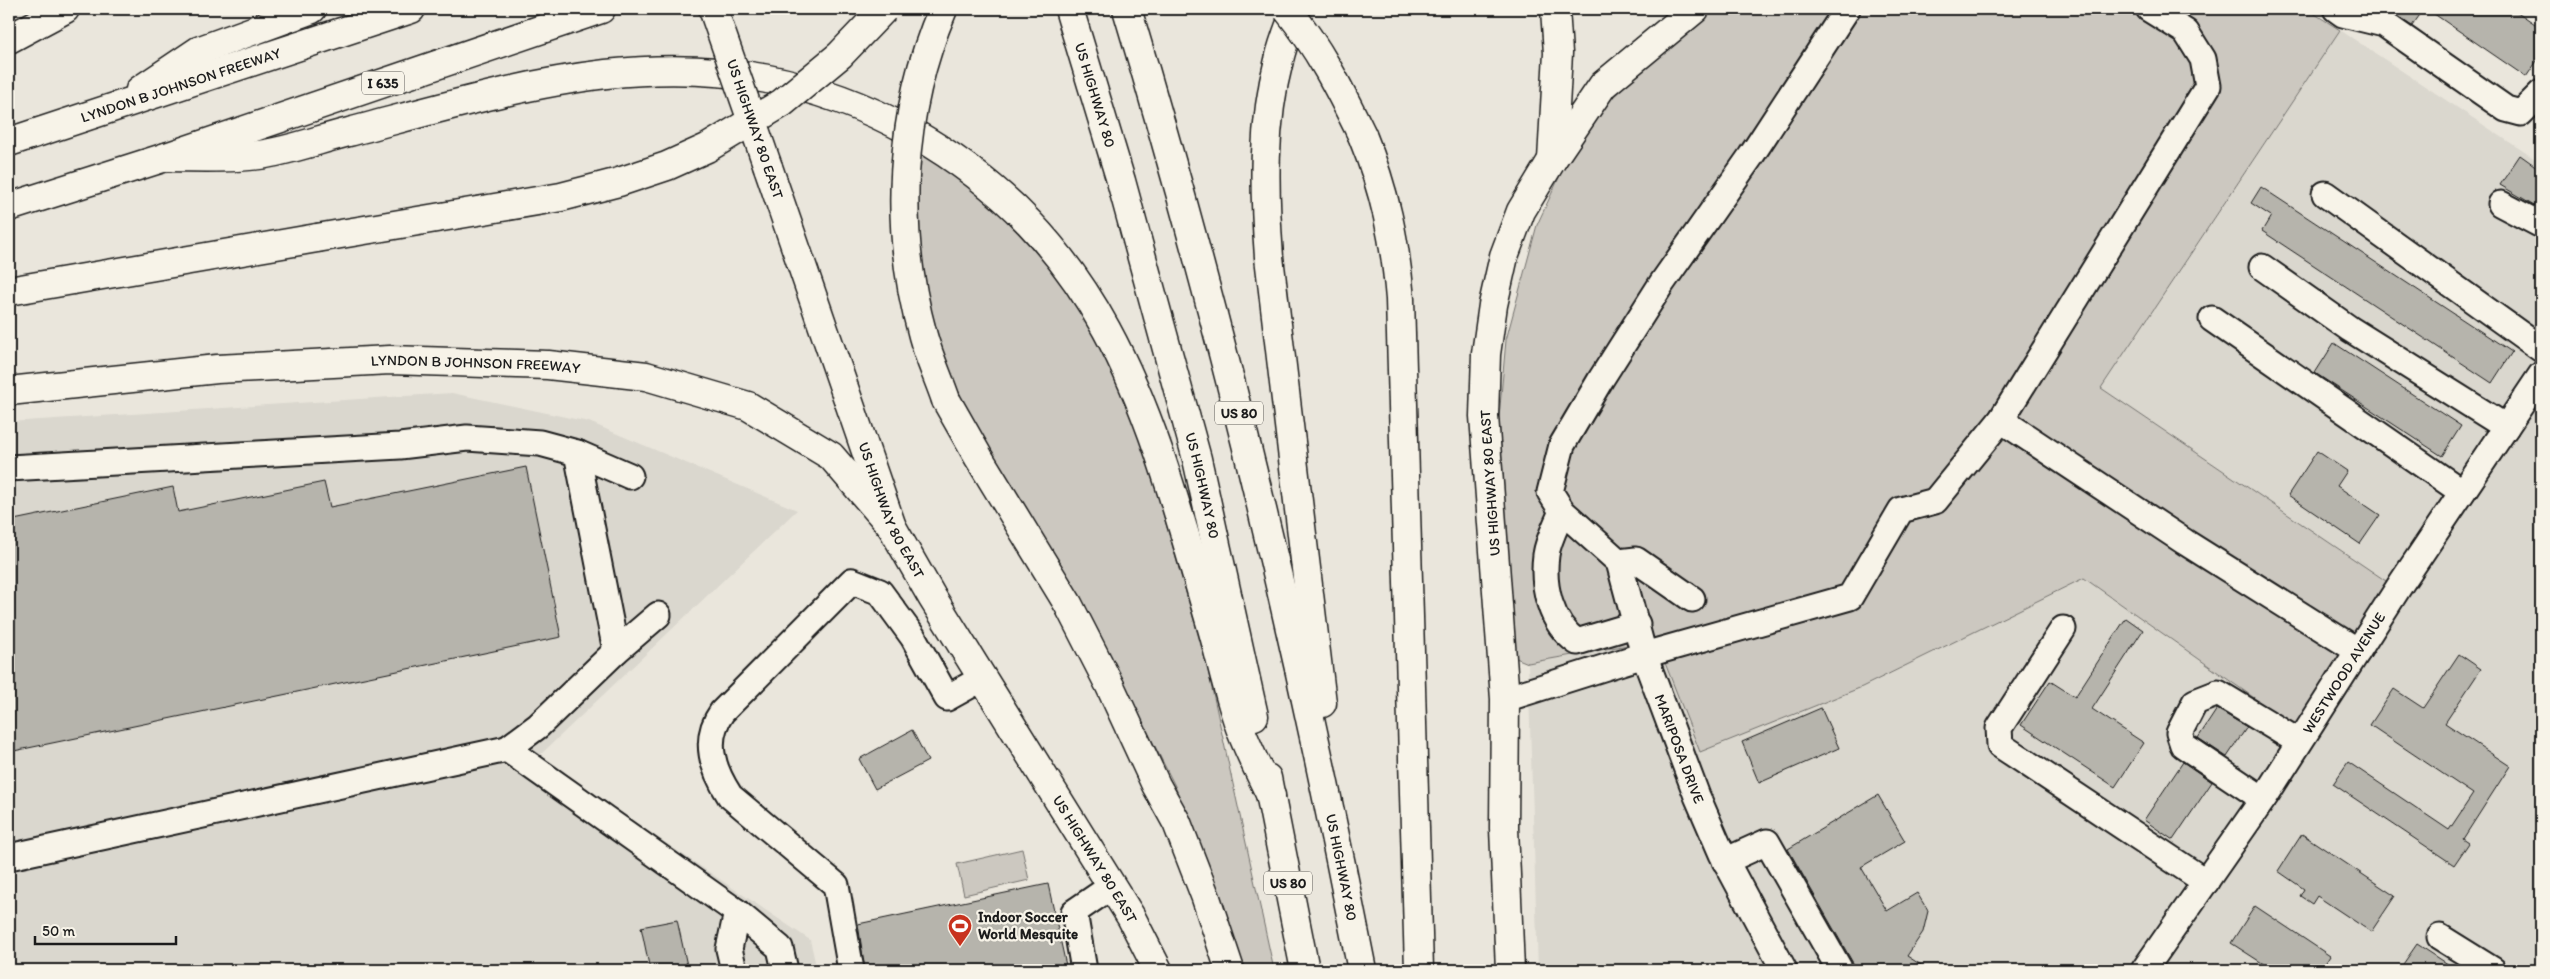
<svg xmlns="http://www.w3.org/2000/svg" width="2550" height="979" viewBox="0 0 2550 979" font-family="Itim,sans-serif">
	<rect width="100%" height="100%" fill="#eae6dc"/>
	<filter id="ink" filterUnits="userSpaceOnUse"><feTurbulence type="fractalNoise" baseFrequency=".02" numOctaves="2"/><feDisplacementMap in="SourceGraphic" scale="10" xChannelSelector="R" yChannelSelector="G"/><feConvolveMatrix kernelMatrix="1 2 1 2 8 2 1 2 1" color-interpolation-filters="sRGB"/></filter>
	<g filter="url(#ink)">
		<g fill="#dad7ce">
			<path d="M2340,30l201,133v807h-1003l-10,-307 128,-23 44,111 162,-64 222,-109 210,148 95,-143 -288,-195z"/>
			<path d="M452,393l137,29 208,88 -259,247 272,183 7,30h-808v-548z"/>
		</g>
		<g fill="#ccc8c0" stroke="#74726e">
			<path d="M1709,9h598l33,21 -239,358 288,195 -95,143 -210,-148 -222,109 -162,65 -44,-112 -128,23 -12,-5 -17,-240 7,-78 31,-115 33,-71 39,-53 83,-80z"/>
			<path d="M919,151l53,33 65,64 45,60 27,55 39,98 59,205 67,304h-32l-43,-122 -24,-62 -66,-131 -148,-249 -20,-50 -23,-101 -2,-55z"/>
			<path d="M1022,849l7,31 -65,15 -7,-31z"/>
		</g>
		<g fill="#b6b4ac" stroke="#1c1c1c">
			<path d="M2385,9h39l-12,17z"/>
			<path d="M2427,9h86l28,19v27l-15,22z"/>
			<path d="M2520,155l21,15v39l-41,-24z"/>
			<path d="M2261,187l251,165 -20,31 -230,-152 9,-15 -20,-13z"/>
			<path d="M2334,343l127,83 -19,30 -127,-83z"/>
			<path d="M2317,451l30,20 -10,15 43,29 -20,29 -72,-49z"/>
			<path d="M526,467l35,170 -552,115v-231l164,-34 5,25 146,-30 6,25z"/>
			<path d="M2126,618l17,12 -51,79 52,34 -29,44 -94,-62 29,-44 25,16z"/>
			<path d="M2459,654l22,15 -36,54 65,43 -47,73 6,4 -15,22 -121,-81 15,-22 101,68 24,-36 -103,-69 24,-36 29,19z"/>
			<path d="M1821,708l18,40 -80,35 -17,-41z"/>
			<path d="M2217,709l30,18 -20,30 -29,-19z"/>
			<path d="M912,730l16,31 -53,28 -16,-30z"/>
			<path d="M2183,762l29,20 -39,58 -29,-20z"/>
			<path d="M1878,795l27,46 -44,26 26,44 30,-18 11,18 -5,21 -16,24 22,14h-72l-69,-121z"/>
			<path d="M2302,834l93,62 -24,36 -54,-36 -5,8 -12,-8 4,-7 -26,-18z"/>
			<path d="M1048,884l19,86h-202l-7,-46z"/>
			<path d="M2255,906l75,50 -9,14h-48l-42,-27z"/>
			<path d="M677,920l11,50h-38l-9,-43z"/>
			<path d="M2417,944l40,26h-58z"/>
		</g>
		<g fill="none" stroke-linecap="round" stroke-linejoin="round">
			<defs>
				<g id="minor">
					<path d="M1847,9l-96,147 -89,127 -61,96 -39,66 -12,47 12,19 57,51 25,93 206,-58 51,-87 34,-9 66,-81 207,-334 -5,-27 -17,-27 -37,-23"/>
					<path d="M2336,9l7,5 41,10 122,85 15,4 20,-20"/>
					<path d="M2325,194l216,155"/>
					<path d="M2501,204l40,21"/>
					<path d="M2262,267l88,62 156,98"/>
					<path d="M2212,319l250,173"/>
					<path d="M2001,420l184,122 173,109"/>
					<path d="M577,453l53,23"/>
					<path d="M9,468l391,-22 67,-8 73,5 37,10 39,198 -78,75 -31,23"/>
					<path d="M1562,511c-5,13 -14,29 -16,44 -4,31 4,68 31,87l60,-18"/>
					<path d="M1619,562l17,-2 56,39"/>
					<path d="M2063,629l-64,99 1,17 206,137"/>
					<path d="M616,651l42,-36"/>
					<path id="s1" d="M1505,699l139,-44 53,141 25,58 62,116"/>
					<path d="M2263,799l-80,-54 -4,-12 16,-31 23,-9 81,49"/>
					<path d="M9,857l498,-108 230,163 43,36 5,22"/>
					<path d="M1725,861l42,-19 73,128"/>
					<path d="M2440,937l53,33"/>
					<path d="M734,970l-5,-21 8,-37"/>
					<path d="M851,970l-15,-85 -106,-89c-17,-26 -28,-56 -8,-84l130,-131 28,11 33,45 34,61 36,-20"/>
					<path d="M1084,970l-10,-58 38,-26"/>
					<path id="s2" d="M2144,970l122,-175 136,-213 139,-207"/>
				</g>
				<g id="major">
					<path d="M1552,160l6,-107 -3,-44"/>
					<path id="s3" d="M768,167l124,360 40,70 199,320 27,53"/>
					<path id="s4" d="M9,391l208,-22 173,-9 158,5 98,11 102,30 83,50 61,71"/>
					<path d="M1510,970l-6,-142 1,-129 -21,-283 2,-62 7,-49 11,-49 17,-45 31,-51 51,-75 92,-76"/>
				</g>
				<g id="highway">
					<path id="s5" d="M1069,9l52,172 76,278 57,257"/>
					<path id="s6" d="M1127,9c95,316 172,637 235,961"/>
					<path d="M1296,9c-6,17 -13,33 -17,51 -17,65 -15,131 -10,197l53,446"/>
					<path d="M9,39l56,-30"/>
					<path d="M140,90l58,-39 114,-42"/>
					<path d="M1362,135c23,56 33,105 38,164l19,671"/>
					<path id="s7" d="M9,142l402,-133"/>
					<path d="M166,157c30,0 63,2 93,-2 30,-4 61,-16 90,-23 84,-22 171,-48 257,-58 111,-12 209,4 307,59 201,115 239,290 299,495 10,35 17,71 30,105 8,21 19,42 29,63"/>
					<path d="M9,207l157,-50 435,-148"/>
					<path d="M9,291l308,-53"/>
					<path d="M946,400l33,58 89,146 42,82 46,99 21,38 29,75 24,72"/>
					<path d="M1267,778l38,192"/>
				</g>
			</defs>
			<use href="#minor" stroke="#1c1c1c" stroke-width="29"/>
			<use href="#major" stroke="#1c1c1c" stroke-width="31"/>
			<use href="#highway" stroke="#1c1c1c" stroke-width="31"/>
			<use href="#minor" stroke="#f7f3e8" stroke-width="25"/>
			<use href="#major" stroke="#f7f3e8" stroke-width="28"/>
			<use href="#highway" stroke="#f7f3e8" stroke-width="28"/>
			<defs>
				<path id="major-bridge" d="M713,9l55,158"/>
				<g id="highway-bridge">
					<path d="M943,9c-44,102 -50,220 -20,327 6,22 16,43 23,64"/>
					<path d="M1287,9c32,39 53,81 75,126"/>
					<path d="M317,238l244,-41 58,-15 48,-16 40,-18 75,-45 58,-48 44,-46"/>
				</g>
			</defs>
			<use href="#major-bridge" stroke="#1c1c1c" stroke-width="31" stroke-linecap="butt"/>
			<use href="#highway-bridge" stroke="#1c1c1c" stroke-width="31" stroke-linecap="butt"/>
			<use href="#major-bridge" stroke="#f7f3e8" stroke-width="28"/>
			<use href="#highway-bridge" stroke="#f7f3e8" stroke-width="28"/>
		</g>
	</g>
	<defs>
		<symbol id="stadium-pin" viewBox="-11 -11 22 30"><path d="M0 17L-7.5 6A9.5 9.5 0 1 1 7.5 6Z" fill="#c8321e" stroke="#f7f3e8"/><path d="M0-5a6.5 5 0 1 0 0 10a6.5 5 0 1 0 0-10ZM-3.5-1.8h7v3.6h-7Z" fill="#fff"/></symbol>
	</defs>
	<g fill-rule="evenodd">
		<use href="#stadium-pin" x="946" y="912" width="28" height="38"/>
	</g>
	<g text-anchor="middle" stroke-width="4.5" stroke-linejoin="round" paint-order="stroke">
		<g fill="#f7f3e8" stroke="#5e5c59" stroke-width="1">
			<rect x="362" y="71.5" width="42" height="23" rx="4"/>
			<rect x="1215" y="401.5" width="48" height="23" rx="4"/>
			<rect x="1264" y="871.5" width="48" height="23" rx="4"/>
		</g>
		<g font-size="14" font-weight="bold" fill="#1c1c1c">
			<text x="383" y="88">I 635</text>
			<text x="1239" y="418">US 80</text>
			<text x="1288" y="888">US 80</text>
		</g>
		<g font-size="15" fill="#1c1c1c" stroke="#f7f3e8">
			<text dy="5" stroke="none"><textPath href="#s7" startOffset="181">LYNDON B JOHNSON FREEWAY</textPath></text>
			<text dy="5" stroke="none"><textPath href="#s5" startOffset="90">US HIGHWAY 80</textPath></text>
			<text transform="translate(755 129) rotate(71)" y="5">US HIGHWAY 80 EAST</text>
			<text dy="5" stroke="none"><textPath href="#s4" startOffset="468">LYNDON B JOHNSON FREEWAY</textPath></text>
			<text transform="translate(1490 483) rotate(-94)" y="5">US HIGHWAY 80 EAST</text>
			<text dy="5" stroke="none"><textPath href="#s5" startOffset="495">US HIGHWAY 80</textPath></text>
			<text dy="5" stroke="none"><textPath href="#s3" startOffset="365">US HIGHWAY 80 EAST</textPath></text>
			<text dy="5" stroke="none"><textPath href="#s2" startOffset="358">WESTWOOD AVENUE</textPath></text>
			<text dy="5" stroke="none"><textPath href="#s1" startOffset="246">MARIPOSA DRIVE</textPath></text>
			<text dy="5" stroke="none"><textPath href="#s3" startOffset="770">US HIGHWAY 80 EAST</textPath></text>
			<text dy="5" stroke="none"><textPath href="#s6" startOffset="885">US HIGHWAY 80</textPath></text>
		</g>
		<g font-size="15" font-weight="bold" fill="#1c1c1c" stroke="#f7f3e8" text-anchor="start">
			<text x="978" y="922">Indoor Soccer<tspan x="978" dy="17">World Mesquite</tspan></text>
		</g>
	</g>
	<rect width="2550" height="979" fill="none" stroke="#f7f3e8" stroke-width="30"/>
	<rect x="15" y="15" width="2520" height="949" fill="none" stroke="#1c1c1c" stroke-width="2" filter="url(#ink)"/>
	<path d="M35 936v8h141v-8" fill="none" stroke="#1c1c1c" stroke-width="2.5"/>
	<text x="42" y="936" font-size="15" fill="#1c1c1c" stroke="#f7f3e8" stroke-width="4" paint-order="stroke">50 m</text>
</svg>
